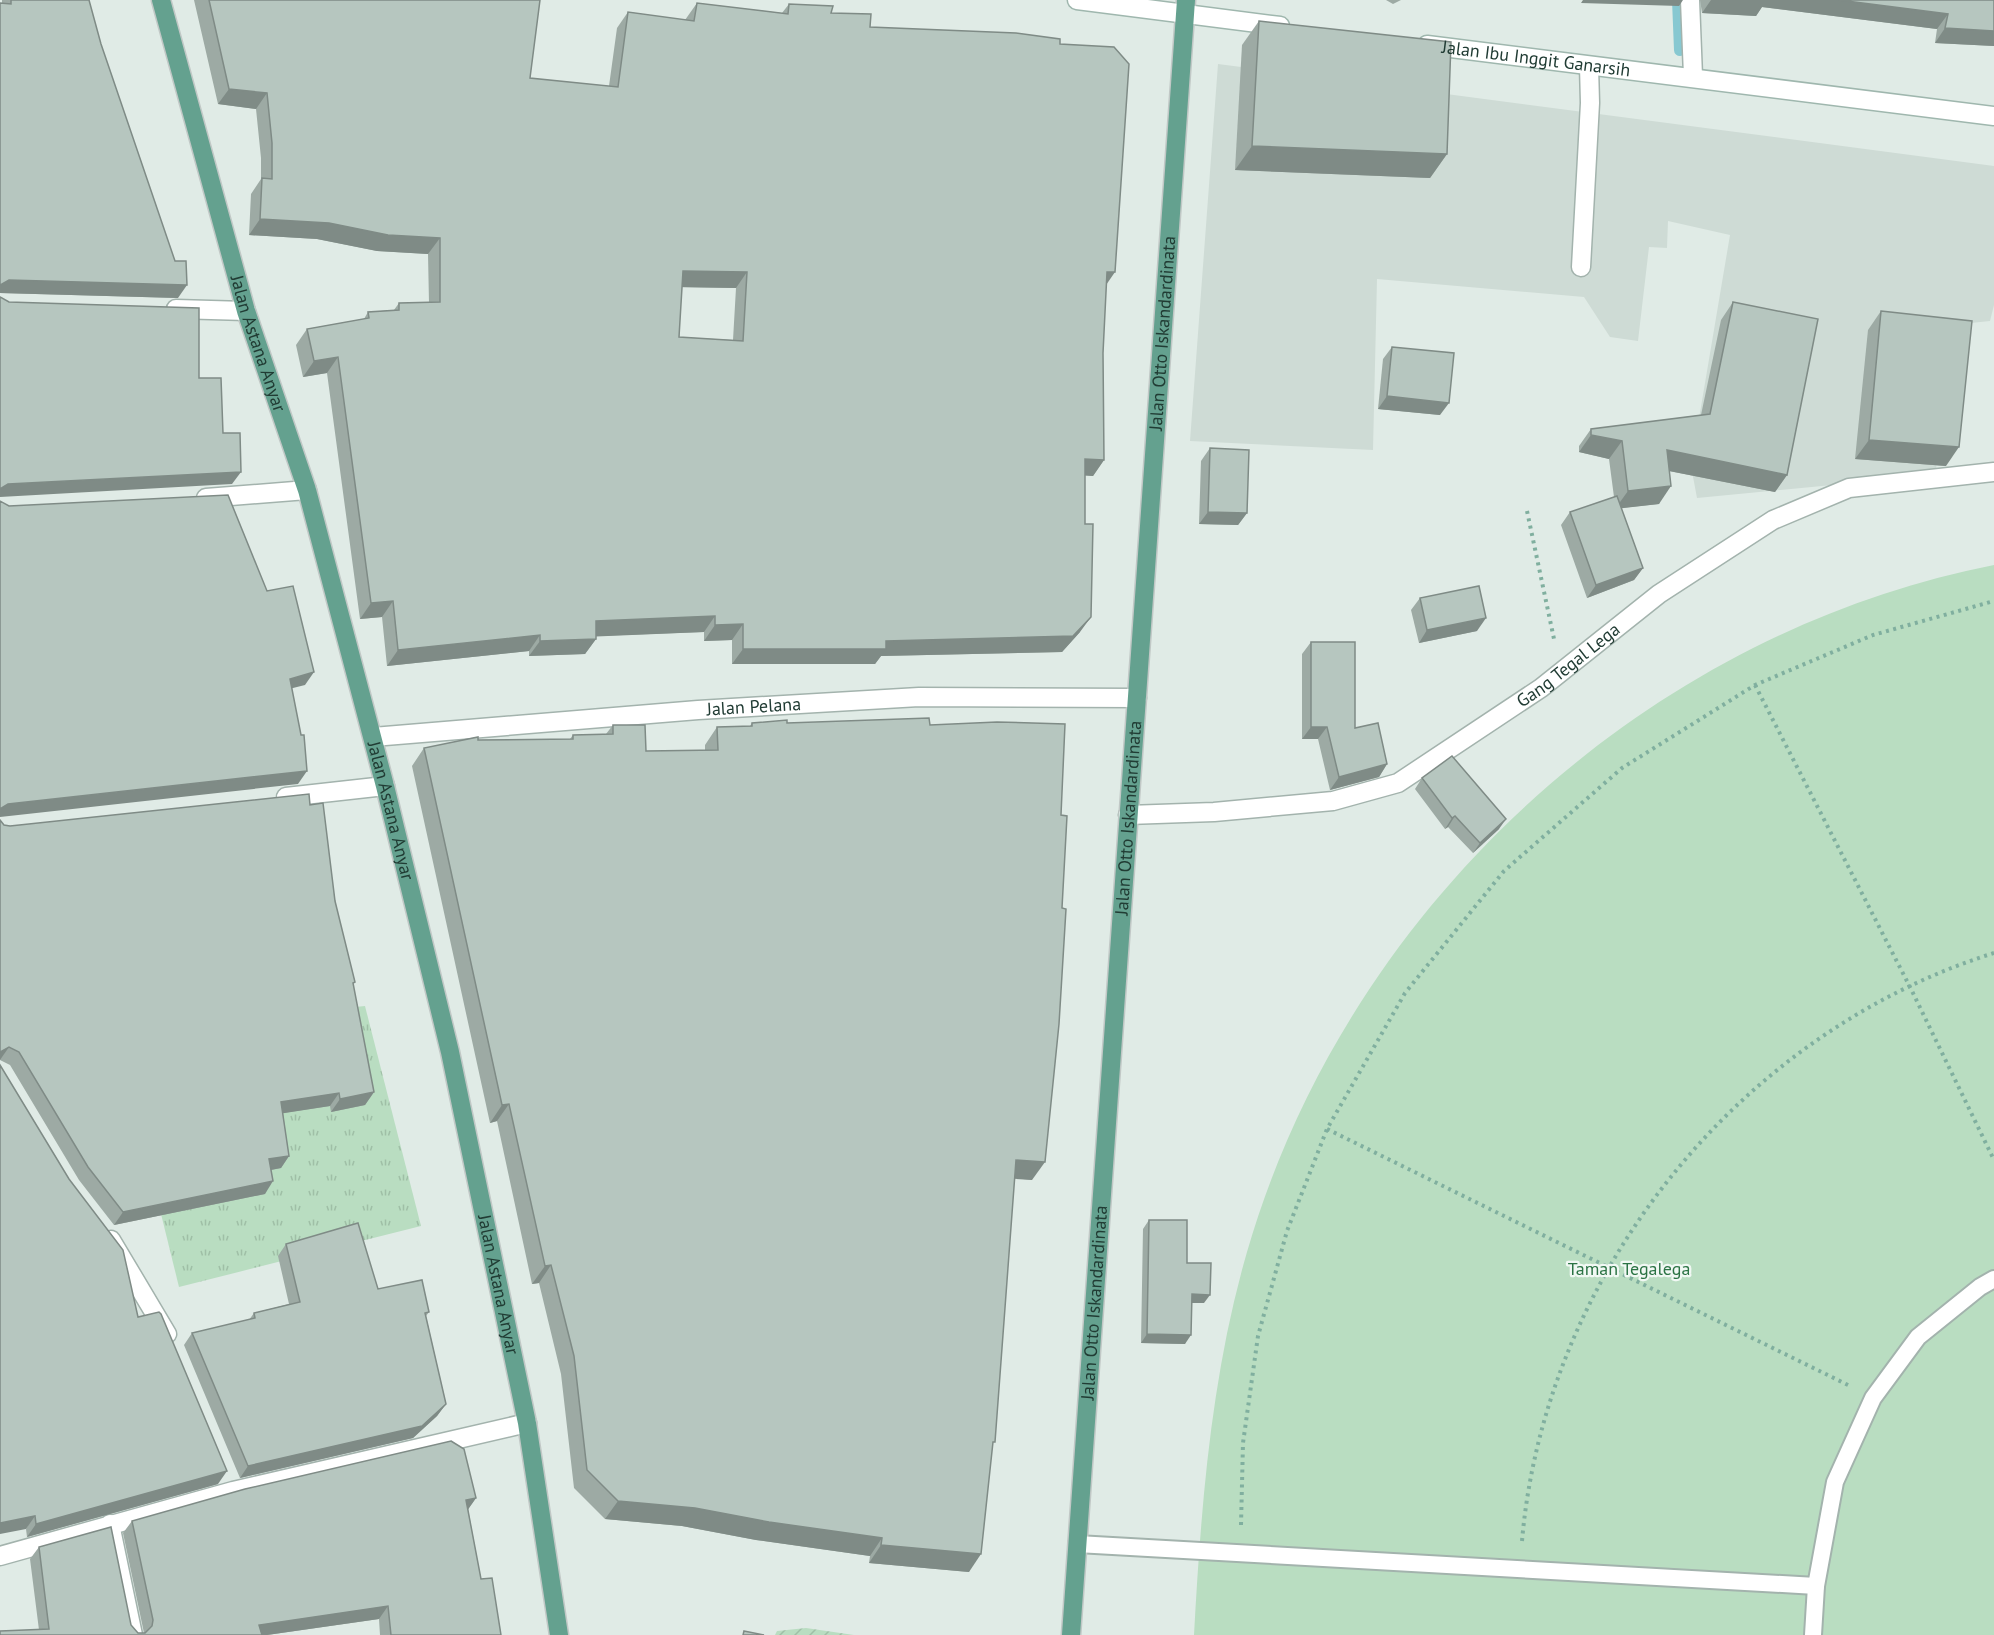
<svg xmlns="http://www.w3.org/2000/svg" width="1994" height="1635" viewBox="0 0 1994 1635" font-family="'PT Sans',sans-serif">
	<defs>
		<pattern id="grass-tufts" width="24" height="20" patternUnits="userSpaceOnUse" patternTransform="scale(1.5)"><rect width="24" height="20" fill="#b9ddc1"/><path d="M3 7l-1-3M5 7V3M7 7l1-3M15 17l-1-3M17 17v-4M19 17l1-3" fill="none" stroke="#9fbfa6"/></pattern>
		<pattern id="garden-furrows" width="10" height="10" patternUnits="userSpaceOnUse" patternTransform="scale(1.5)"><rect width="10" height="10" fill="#b9ddc1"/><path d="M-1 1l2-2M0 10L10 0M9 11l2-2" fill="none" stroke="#9fbfa6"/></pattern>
	</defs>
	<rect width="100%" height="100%" fill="#e0ebe6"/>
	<path fill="#cedbd5" d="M1218,64l776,102v139l-4,16 -48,5 -6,149 -239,23 -6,-32 39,-231 -62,-14 -1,27 -18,-1 -11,94 -28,-4 -26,-40 -207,-18 -4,171 -183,-9z"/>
	<path fill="url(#grass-tufts)" d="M365,1006l56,220 -242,61 -63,-256z"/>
	<path fill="#b9ddc1" d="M1994,565v1070h-800c7,-128 17,-259 53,-383 99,-343 396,-618 747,-687z"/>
	<path fill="url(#garden-furrows)" d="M806,1628l48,7h-79l2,-4z"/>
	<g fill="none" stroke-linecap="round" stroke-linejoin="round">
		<path stroke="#87c8d1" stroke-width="12" d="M1678,0l2,50"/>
		<defs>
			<g id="lane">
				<path d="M1077,1544l739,42"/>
				<path d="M1813,1635l3,-49 19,-104 38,-84 45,-61 62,-50 14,-8"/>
			</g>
			<g id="street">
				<path d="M1690,0l3,76"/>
				<path d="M1581,267l9,-164 -1,-37"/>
				<path d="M176,309l70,2"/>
				<path d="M206,498l101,-8"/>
				<path id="s1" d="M373,737l325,-27 221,-13 218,1"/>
				<path d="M286,797l99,-11"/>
				<path id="s2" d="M1128,815l86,-3 119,-11 65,-18 143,-95 118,-94 114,-74 76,-32 145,-16"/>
				<path d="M111,1240l56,94"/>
				<path d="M110,1524l23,111"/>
				<path d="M0,1556l233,-65 294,-68"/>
			</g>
			<g id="secondary">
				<path d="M1077,0l203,26"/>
				<path id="s3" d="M1427,45l567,71"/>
			</g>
			<g id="primary">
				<path id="s4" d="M161,0l85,311 61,179 78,296 65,266 77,371 32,212"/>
				<path id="s5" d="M1071,1635l115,-1635"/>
			</g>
		</defs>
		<use href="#lane" stroke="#a3b3ad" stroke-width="20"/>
		<use href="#street" stroke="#a3b3ad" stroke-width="21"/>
		<use href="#secondary" stroke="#9fb7ae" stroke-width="21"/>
		<use href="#primary" stroke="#c1c8c6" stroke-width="21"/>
		<g stroke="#80af9f" stroke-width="4" stroke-dasharray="3 4.5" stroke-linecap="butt">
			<path d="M1527,511l27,128"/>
			<path d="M1755,685l155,302 84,173"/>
			<path d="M1327,1129l521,256"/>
			<path d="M1241,1525l2,-82 15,-107 29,-105 40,-102 78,-136 99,-122 118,-103 133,-83 118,-50 121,-34"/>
			<path d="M1522,1541c23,-266 216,-508 472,-588"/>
		</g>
		<use href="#lane" stroke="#fff" stroke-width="16"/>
		<use href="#street" stroke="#fff" stroke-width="18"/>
		<use href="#secondary" stroke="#fff" stroke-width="18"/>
		<use href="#primary" stroke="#64a18f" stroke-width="18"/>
	</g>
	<g fill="#9daaa4" fill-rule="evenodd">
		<path d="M2,0h87l12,44 77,254 -178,-5v-290h2z"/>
		<path d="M194,0h346l-10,78 79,8 8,-58 11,-16 57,8 12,-17 85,10 7,-9 42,9 39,14 190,17 46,240 -3,69 1,107 -11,16 -8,-1 -5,157 -18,20 -181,4 -6,8h-143v-24l-28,1v-9l-108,4v3l-11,15 -56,2v-5l-142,15 -5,-49 -22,2 -33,-246 -24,4 -7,-32 11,-16 57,-10 4,-7 26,-2 5,-7h30l-1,-49 -51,-3 -60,-12 -68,-4 2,-41 10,-15v-21l-5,-49 -38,-5zM682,287l54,1 -3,52 -54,-3z"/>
		<path d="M1386,0h15l-8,4z"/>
		<path d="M1700,0h294v46l-59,-3 2,-14 -175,-22 -6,9 -54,-3z"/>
		<path d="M1259,21l188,133 -17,24 -195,-8 7,-125z"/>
		<path d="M1733,302l54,173 -12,17 -106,-21 -10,33 -38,4 22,60 -9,12 -47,18 -26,-73 9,-13 44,-15 -5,-38 -30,-7v-6l12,-17 110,-14 20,-95z"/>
		<path d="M1881,311l65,155 -91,-7 13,-129z"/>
		<path d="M1392,347l48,68 -62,-6 5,-50z"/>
		<path d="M1210,448l37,65 -9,12 -39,-1 2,-63z"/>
		<path d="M1420,598l57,33 -58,12 -8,-33z"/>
		<path d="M1311,642l44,86 32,36 -8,13 -49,13 -12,-51h-16v-85z"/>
		<path d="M752,723l178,2 102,455 -18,-2 -22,269 -23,125 -100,-9 1,-7 -114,-16 -74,-14 -77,-7 -31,-31 -13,-114 -22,-91 -7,1 -35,-163 -7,2 -78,-357 12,-18 54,-8 92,-1 3,-4 33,-1 7,-9 33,26 59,-1v-5l12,-18 33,-1z"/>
		<path d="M1422,778l77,51 -26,24 -25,-26 -3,2 -30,-40z"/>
		<path d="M310,805l25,96 18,84 21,107 -9,13 -34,7 -1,-6 -47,7 6,43 -8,12 -10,2 -6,24 -151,31 -35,-45 -69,-115 -10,-5v-240l4,5 6,1z"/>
		<path d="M1149,1220l38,43 17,40h-12l-7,41 -44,-1 2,-114z"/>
		<path d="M286,1244l92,45 51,23 -3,4 20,88 -9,12 -24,22 -173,40 -56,-133 8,-12 57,-13 5,-7 35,-9 -11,-48z"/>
		<path d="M138,1317l80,167 -191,53 -1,-8z"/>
		<path d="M476,1498l-8,11 13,70 20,56h-121l-1,-16 -112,16h-267l39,-5 -9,-71 9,-12 92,78 7,8h6l-21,-100 9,-12z"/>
	</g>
	<g fill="#7f8b86">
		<path d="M1583,0h100l-4,6 -98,-3z"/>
		<path d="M1711,0h128l109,14 -11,15 -175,-22 -6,9 -54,-3z"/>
		<path d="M1945,28l49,3v15l-59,-3z"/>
		<path d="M229,89l38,4 -11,16 -38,-5z"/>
		<path d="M1252,146l195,8 -17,24 -195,-8z"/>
		<path d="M260,219l69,4 111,15 -12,16 -51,-3 -60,-12 -68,-4z"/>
		<path d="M683,271l64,1 -11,16 -64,-1z"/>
		<path d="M1107,272h8l-11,16z"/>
		<path d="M9,280l178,5 -9,13 -178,-5v-8z"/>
		<path d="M338,357l-11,16 -24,4 11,-16z"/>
		<path d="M1387,396l62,7 -9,12 -62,-6z"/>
		<path d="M1591,435l31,6 -13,18 -30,-7z"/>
		<path d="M1869,440l90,7 -13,19 -91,-7z"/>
		<path d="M1667,450l120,25 -12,17 -121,-24z"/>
		<path d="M1085,459l19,1 -11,16 -19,-1z"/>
		<path d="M241,472l-9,12 -232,13v-8l8,-5z"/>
		<path d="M1671,486l-12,18 -44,5 13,-18z"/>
		<path d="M1208,512l39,1 -9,12 -39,-1z"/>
		<path d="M1643,568l-9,12 -47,18 9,-13z"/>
		<path d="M393,601l-11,16 -22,2 11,-16z"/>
		<path d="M715,616l-11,16 -120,5 12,-16z"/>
		<path d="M1091,617l-11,15 -18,20 -181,4 -6,8h-143l11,-15 143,-8z"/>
		<path d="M1486,618l-9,13 -58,12 8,-13z"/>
		<path d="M743,624l-11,16 -28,1 11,-16z"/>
		<path d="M540,635l-11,16 -142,15 11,-16z"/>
		<path d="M596,639l-11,15 -56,2 11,-15z"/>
		<path d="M314,672l-9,13 -24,6 9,-12z"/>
		<path d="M1311,727h16l-9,12h-16z"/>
		<path d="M1387,764l-8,13 -49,13 9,-13z"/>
		<path d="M307,771l-9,13 -298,33v-8l8,-5z"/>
		<path d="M1455,816l-7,11 -3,2 7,-11z"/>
		<path d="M1506,819l-7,10 -26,24 7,-10z"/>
		<path d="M9,1047l-9,13v-8z"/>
		<path d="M374,1092l-9,13 -34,7 9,-13z"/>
		<path d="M339,1093l-9,13 -58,9 9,-13z"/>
		<path d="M509,1104l-12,17 -7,2 12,-18z"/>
		<path d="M289,1156l-8,12 -21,4 9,-13z"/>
		<path d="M1016,1160l29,2 -13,18 -29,-2z"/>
		<path d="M273,1181l-8,13 -151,31 9,-13z"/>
		<path d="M551,1265l-12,18 -7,1 13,-18z"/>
		<path d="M1192,1294l18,1 -6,8h-18z"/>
		<path d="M1147,1334l44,1 -6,9 -44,-1z"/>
		<path d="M446,1404l-9,12 -24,22 -173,40 8,-12z"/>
		<path d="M227,1471l-9,13 -191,53 9,-13z"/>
		<path d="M476,1498l-9,13 -1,-11z"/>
		<path d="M618,1501l77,7 187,30 -12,18 -114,-16 -74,-14 -77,-7z"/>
		<path d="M35,1516l-9,13 -26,5v-11z"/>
		<path d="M881,1545l100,9 -12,18 -100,-9z"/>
		<path d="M388,1606l-9,13 -112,16h-15l7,-10z"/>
	</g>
	<g fill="#b6c6bf" stroke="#7f8b86" stroke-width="1.5" fill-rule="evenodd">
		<path d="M11,0h78l12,44 74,217h11l1,24 -178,-5 -9,5v-282l11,1z"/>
		<path d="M209,0h331l-10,78 88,9 10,-75 66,9 3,-18 91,11 1,-10 44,2 -2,7 40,1 -1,13 146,6 44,6v5l54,3 15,17 -14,208h-8l-4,81 1,107 -19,-1v65h8l-2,93 -18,19 -187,5v8h-143v-25l-28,1v-9l-119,5v18l-56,2v-6l-142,15 -5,-49 -22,2 -33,-246 -24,4 -7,-32 62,-11 -1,-6 31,-2v-7l41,-1v-64l-52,-3 -59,-12 -69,-4 2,-41 10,1v-36l-5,-50 -38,-4zM683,271l64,1 -4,69 -64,-4z"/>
		<path d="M1839,0h155v31l-49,-3 3,-14z"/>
		<path d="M1259,21l192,21 -4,112 -195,-8z"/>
		<path d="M0,297l9,5 190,6v70h22l2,55h17l1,39 -233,12 -8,5z"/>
		<path d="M1733,302l85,17 -31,156 -120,-25 4,36 -43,5 -6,-50 -31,-6v-6l119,-15z"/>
		<path d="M1881,311l91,10 -13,126 -90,-7z"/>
		<path d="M1392,347l62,6 -5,50 -62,-7z"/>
		<path d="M1210,448l39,2 -2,63 -39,-1z"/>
		<path d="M228,495l39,96 26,-5 21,86 -24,7 11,56h3l3,36 -299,33 -8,5v-308l9,5z"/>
		<path d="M1617,496l26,72 -47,17 -26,-73z"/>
		<path d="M1479,586l7,32 -59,12 -7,-32z"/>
		<path d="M1311,642h44v86l23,-5 9,41 -48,13 -12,-50h-16z"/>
		<path d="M929,718l1,7 67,-3 68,2 -4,91 6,1 -5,92 4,1 -7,115 -14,138 -29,-2 -21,282h-2l-12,112 -100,-9 1,-7 -113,-16 -74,-14 -77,-7 -31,-31 -13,-114 -23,-91 -6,1 -36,-162 -7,1 -78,-357 54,-11v3l95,-1v-4l40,-1v-9h32l1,26 72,-1 -1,-23 35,-1v-3l35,-3v3z"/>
		<path d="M1452,756l54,63 -26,24 -25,-27 -3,2 -30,-40z"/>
		<path d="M309,794l1,11 13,-2 12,98 20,81 -2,1 21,109 -34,7 -1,-6 -58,9 8,54 -20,3 4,22 -150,31 -35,-45 -69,-115 -10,-5 -9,5v-232l4,5 6,1z"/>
		<path d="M0,1065l69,114 54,71 15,67 21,-5 2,2 66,157 -191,53 -1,-8 -35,7z"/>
		<path d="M1149,1220h38v43h24l-1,32 -18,-1 -1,41 -44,-1z"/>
		<path d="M358,1223l20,66 44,-9 7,32 -4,1 21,91 -24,22 -174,40 -56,-133 63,-15 -1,-5 46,-11 -14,-58z"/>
		<path d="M451,1441l13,8 12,49 -10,2 15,79 11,-1 9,57h-110l-3,-29 -129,19 3,10h-262v-4l49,-2 -10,-82 72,-20 20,98 7,8h7l7,-7 1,-6 -21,-99 113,-32z"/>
		<path d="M744,1631l20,4h-21z"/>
	</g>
	<g text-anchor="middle" stroke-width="4.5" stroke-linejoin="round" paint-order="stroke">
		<g font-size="18" fill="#213c34" stroke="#f1f8f4">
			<text dy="6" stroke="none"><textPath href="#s3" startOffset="110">Jalan Ibu Inggit Ganarsih</textPath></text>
			<text dy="6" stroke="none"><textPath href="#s5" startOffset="1305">Jalan Otto Iskandardinata</textPath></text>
			<text dy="6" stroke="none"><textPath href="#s4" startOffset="357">Jalan Astana Anyar</textPath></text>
			<text dy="6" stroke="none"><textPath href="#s2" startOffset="480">Gang Tegal Lega</textPath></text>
			<text dy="6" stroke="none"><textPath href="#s1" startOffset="382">Jalan Pelana</textPath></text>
			<text dy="6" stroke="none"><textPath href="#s4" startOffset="843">Jalan Astana Anyar</textPath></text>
			<text dy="6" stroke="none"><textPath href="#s5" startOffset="819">Jalan Otto Iskandardinata</textPath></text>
			<text dy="6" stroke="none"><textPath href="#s4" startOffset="1329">Jalan Astana Anyar</textPath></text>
			<text dy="6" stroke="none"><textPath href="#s5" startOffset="333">Jalan Otto Iskandardinata</textPath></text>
		</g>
		<g font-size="18" fill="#2b7344" stroke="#f1f8f4">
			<text x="1629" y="1275">Taman Tegalega</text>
		</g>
	</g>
</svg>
